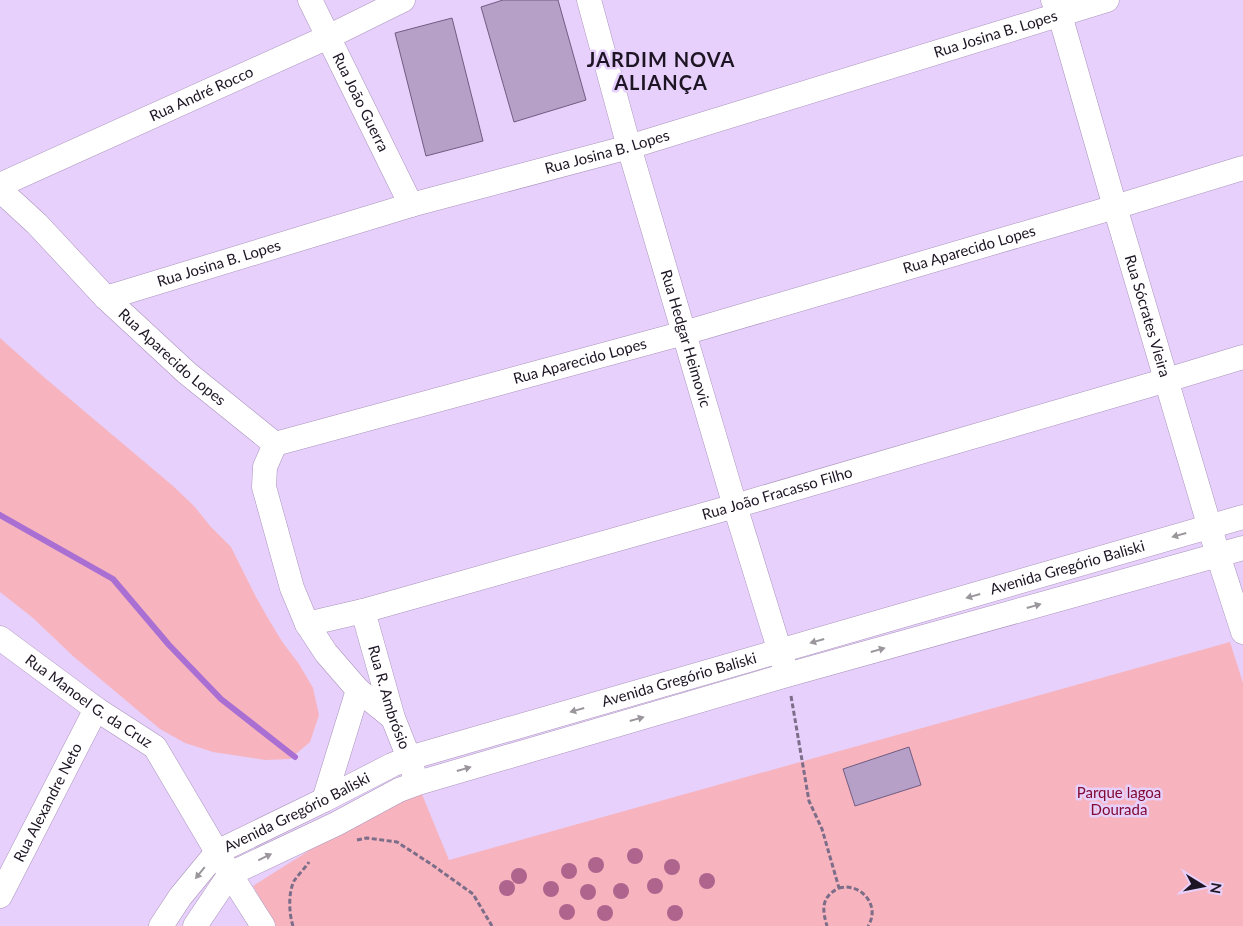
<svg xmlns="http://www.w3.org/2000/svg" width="1243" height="926" viewBox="0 0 1243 926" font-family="Lato,sans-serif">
	<rect width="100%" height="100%" fill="#e7d0fb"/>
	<g fill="#f7b4be">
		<path d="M0,338l45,40 128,108 21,20 17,21 20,20 25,50 13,23 14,23 16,21 14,24 6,27 -9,27 -20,17 -25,1 -52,-8 -28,-9 -25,-14 -87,-73 -40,-38 -33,-26z"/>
		<path d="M1230,642l13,41v243h-967l-23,-40 92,-58 76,-36 28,68z"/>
	</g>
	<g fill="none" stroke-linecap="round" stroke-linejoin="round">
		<path stroke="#a96fd3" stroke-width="6" d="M0,515l113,64 56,66 52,54 74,58"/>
	</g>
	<g fill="#b6a0c8" stroke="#715c81">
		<path d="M503,0h55l28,100 -72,22 -33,-115z"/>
		<path d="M452,18l31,123 -57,15 -31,-123z"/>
		<path d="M909,747l12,38 -66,21 -12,-37z"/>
	</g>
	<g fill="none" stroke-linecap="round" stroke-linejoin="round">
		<defs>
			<g id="minor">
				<path id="s1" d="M310,0l101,205"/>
				<path id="s2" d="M589,0l40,147 106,359 50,162"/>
				<path id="s3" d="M1053,0l7,15 55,192 103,348 25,77"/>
				<path id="s4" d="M0,185l328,-148 75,-37"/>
				<path id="s5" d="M0,190l37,34 69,74 81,75 88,71"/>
				<path id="s6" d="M106,298l305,-93 218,-58 478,-147"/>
				<path id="s7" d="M275,444l409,-111 431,-126 128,-39"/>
				<path d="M275,444l-10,23 -1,20 28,101 15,36 19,29 32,37 35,28"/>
				<path id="s8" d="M363,611l30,107 16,40 5,16"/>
				<path id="s9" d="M307,624l56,-13 372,-105 432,-126 76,-23"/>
				<path id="s10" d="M0,638l96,71 59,38 75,127 33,52"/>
				<path d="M324,800l34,-110"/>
				<path id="s11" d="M0,896l96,-187"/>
				<path id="s12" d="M161,926l19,-29 37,-45 107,-52 68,-35 17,-7 834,-241"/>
				<path d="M195,926l35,-52 106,-50 63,-34 19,-7 369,-108 456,-127"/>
			</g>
		</defs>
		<use href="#minor" stroke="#aa94bc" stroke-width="25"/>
		<g stroke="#7c6d89" stroke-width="3" stroke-dasharray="5 2.5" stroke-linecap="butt">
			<path d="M791,696l18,105 13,28 17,59c-18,9 -17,21 -12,38"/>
			<path d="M357,840l10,-2 30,4 34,22 42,30 19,32"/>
			<path d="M839,888c22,-6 42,18 29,38"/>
			<path d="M293,926c-4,-12 -5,-33 1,-45 4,-6 11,-13 15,-19"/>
		</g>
		<use href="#minor" stroke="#fff" stroke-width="24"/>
	</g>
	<g fill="#ae648d">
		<circle cx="635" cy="856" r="8"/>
		<circle cx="596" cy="865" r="8"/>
		<circle cx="672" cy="867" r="8"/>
		<circle cx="569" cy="871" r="8"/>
		<circle cx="519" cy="876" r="8"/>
		<circle cx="707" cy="881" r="8"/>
		<circle cx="655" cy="886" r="8"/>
		<circle cx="507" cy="888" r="8"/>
		<circle cx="551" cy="889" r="8"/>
		<circle cx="621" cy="891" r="8"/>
		<circle cx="588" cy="892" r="8"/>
		<circle cx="567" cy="912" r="8"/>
		<circle cx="605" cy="913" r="8"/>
		<circle cx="675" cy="913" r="8"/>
	</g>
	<defs><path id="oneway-solid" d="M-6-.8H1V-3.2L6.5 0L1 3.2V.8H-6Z" transform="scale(1.25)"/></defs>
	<g fill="#9a969c">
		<use href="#oneway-solid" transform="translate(1179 535) rotate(164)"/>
		<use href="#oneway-solid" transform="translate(973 596) rotate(164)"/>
		<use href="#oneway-solid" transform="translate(1034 606) rotate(-16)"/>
		<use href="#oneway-solid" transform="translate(817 641) rotate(164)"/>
		<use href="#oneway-solid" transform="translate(878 650) rotate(-16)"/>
		<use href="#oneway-solid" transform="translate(577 710) rotate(164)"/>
		<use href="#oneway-solid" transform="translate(637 719) rotate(-16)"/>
		<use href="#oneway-solid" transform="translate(464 769) rotate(-16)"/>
		<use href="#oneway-solid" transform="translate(265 857) rotate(-26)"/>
		<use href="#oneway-solid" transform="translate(200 873) rotate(129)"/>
	</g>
	<g text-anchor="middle" stroke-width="5" stroke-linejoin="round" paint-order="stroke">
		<g font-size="15" fill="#1e1524" stroke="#e7d0fb">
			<text dy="5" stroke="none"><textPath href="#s6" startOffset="928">Rua Josina B. Lopes</textPath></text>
			<text dy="5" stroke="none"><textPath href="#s4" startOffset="221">Rua André Rocco</textPath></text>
			<text dy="5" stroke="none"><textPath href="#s1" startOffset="114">Rua João Guerra</textPath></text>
			<text dy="5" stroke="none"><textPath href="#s6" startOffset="522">Rua Josina B. Lopes</textPath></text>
			<text dy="5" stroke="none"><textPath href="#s7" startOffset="721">Rua Aparecido Lopes</textPath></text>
			<text dy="5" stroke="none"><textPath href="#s6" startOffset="118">Rua Josina B. Lopes</textPath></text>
			<text dy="5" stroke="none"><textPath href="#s3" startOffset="330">Rua Sócrates Vieira</textPath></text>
			<text dy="5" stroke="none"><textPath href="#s2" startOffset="352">Rua Hedgar Heimovic</textPath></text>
			<text dy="5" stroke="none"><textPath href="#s5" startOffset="240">Rua Aparecido Lopes</textPath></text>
			<text dy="5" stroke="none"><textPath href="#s7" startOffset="316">Rua Aparecido Lopes</textPath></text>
			<text dy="5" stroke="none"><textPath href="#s9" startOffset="488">Rua João Fracasso Filho</textPath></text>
			<text dy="5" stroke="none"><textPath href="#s12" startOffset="992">Avenida Gregório Baliski</textPath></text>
			<text dy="5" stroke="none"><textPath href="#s12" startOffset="588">Avenida Gregório Baliski</textPath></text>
			<text dy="5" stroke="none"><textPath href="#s8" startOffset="90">Rua R. Ambrósio</textPath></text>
			<text dy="5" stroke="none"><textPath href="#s10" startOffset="109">Rua Manoel G. da Cruz</textPath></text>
			<text dy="5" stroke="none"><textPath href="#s11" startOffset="105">Rua Alexandre Neto</textPath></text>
			<text dy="5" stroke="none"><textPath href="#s12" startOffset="182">Avenida Gregório Baliski</textPath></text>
		</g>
		<g font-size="15" fill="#800b33" stroke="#e7d0fb">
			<text x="1119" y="798">Parque lagoa<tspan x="1119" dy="17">Dourada</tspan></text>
		</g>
		<g font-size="20" font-weight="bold" letter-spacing="1" fill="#1e1524" stroke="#e7d0fb">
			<text x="661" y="67">JARDIM NOVA<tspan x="661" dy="23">ALIANÇA</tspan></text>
		</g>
	</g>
	<g transform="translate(1203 886) rotate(100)" stroke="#e7d0fb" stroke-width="4" paint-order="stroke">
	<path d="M0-4L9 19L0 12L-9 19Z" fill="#1e1524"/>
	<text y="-8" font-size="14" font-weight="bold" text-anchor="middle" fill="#1e1524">N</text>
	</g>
</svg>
